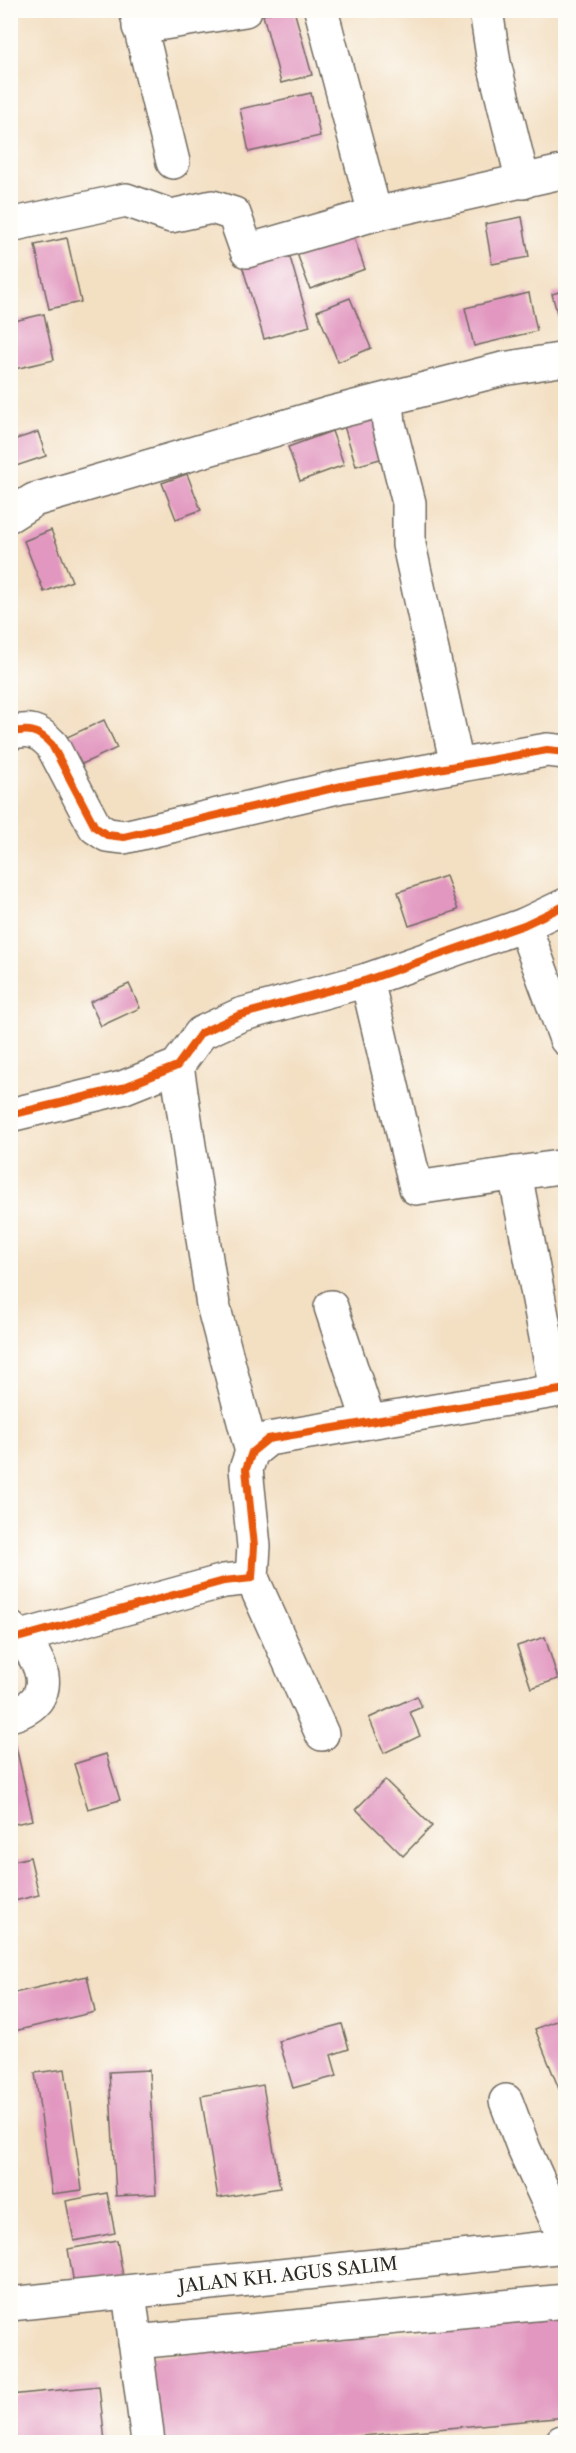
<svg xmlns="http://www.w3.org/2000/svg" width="576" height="2453" viewBox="0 0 576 2453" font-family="'Libre Caslon Text',serif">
	<rect width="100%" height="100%" fill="#fdfcf7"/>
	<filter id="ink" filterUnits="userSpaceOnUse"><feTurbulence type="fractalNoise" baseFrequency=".0167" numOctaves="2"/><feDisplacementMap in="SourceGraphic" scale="12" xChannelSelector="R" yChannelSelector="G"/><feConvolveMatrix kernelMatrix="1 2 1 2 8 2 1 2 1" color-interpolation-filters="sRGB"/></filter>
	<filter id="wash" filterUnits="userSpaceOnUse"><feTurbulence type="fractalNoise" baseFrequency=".008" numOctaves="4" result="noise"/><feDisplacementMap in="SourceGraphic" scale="24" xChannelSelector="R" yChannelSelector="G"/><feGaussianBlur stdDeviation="1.35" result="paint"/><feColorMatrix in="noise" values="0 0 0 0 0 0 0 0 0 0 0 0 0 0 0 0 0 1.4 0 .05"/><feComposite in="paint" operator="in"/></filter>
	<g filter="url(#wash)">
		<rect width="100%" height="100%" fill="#f3dfc2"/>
		<g id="blocks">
			<g fill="#e297c0">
				<path d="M280,10h14l18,65 -31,8 -18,-68z"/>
				<path d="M311,93l9,43 -71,16 -9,-43z"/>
				<path d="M522,217l7,40 -37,7 -7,-40z"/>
				<path d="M351,229l14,40 -55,20 -15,-41z"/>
				<path d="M67,238l14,64 -32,7 -14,-64z"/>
				<path d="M287,247l23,79 -46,13 -23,-77z"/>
				<path d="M566,290v53h-1l-13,-49z"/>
				<path d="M529,293l8,38 -63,15 -9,-38z"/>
				<path d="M350,298l21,50 -33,14 -21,-51z"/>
				<path d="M44,314l10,46 -44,10v-48z"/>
				<path d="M377,415l13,41 -34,10 -12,-40z"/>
				<path d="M332,431l12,34 -44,16 -12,-34z"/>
				<path d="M38,432l8,24 -36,12v-27z"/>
				<path d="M187,474l14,36 -25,9 -14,-36z"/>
				<path d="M51,530l21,51 -28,11 -20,-51z"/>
				<path d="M104,720l13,28 -37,17 -13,-28z"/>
				<path d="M446,876l12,34 -49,16 -11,-34z"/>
				<path d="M129,984l11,24 -39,18 -11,-24z"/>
				<path d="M545,1637l13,42 -27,9 -14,-42z"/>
				<path d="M417,1696l5,11 -12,5 10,24 -36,17 -15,-35z"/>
				<path d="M13,1734l20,86 -23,5v-90z"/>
				<path d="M106,1754l14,46 -32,9 -14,-45z"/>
				<path d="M385,1780l47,46 -29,30 -47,-47z"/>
				<path d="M30,1857l9,38 -29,7v-40z"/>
				<path d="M87,1976l8,36 -85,20v-38z"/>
				<path d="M566,2017v87h-1l-30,-75z"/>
				<path d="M342,2024l7,25 -18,6 6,21 -44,12 -14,-47z"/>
				<path d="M65,2069l17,121 -30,4 -17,-121z"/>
				<path d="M149,2070l7,124 -40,2 -7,-124z"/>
				<path d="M263,2085l17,103 -62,10 -17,-102z"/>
				<path d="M107,2193l8,40 -41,8 -8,-40z"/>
				<path d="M117,2240l6,36 -49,8 -6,-35z"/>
				<path d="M566,2318v99l-267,25h-141l-8,-85z"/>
				<path d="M99,2386l6,56h-95v-47z"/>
			</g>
		</g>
	</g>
	<g filter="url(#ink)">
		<use href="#blocks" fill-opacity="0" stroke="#716a60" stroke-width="1.5"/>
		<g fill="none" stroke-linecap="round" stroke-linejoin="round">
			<defs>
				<g id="minor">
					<path d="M136,10l37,152"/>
					<path d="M321,10l54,204"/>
					<path d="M486,10l8,53 29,119"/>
					<path d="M139,27l106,-17"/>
					<path d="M10,225l116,-25 45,16 41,-9 22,7 13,37 128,-37 191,-43"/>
					<path d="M387,400l2,24 20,79v42l48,220"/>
					<path d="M10,515l24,-15 294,-86 175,-45 63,-10"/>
					<path d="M10,733c19,-5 28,-3 42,12l43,82 12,8 17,2 218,-51 205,-36 19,2"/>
					<path d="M524,925l42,114"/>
					<path d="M367,980l49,208 150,-22"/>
					<path d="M177,1066l36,239 39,147"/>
					<path d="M10,1115l112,-27 55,-22 24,-33 39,-18 127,-35 157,-55 42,-20"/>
					<path d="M515,1173l41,217"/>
					<path d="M331,1307l38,115"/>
					<path d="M252,1578l70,156"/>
					<path d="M10,1628c31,26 54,72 0,87"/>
					<path d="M21,1637l203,-56 28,-3 2,-32 -8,-77 6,-17 16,-13 298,-50"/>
					<path d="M506,2101l18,48 42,92"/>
					<path d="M129,2292l19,150"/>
					<path d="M10,2304l556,-58"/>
					<path d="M135,2342l431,-41"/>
					<path d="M562,2442h4"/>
				</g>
			</defs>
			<use href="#minor" stroke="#716a60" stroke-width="36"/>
			<use href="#minor" stroke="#fff" stroke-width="33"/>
			<defs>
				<g id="cycleway">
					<path d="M10,733c19,-5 28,-3 42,12l43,82 12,8 17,2 218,-51 205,-36 19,2"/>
					<path d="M10,1115l112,-27 55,-22 24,-33 39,-18 127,-35 157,-55 42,-20"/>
					<path d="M21,1637l203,-56 28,-3 2,-32 -8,-77 6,-17 16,-13 298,-50"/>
				</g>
			</defs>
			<use href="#cycleway" stroke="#fdfcf7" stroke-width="11"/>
			<use href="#cycleway" stroke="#e8590c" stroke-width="8"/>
		</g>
	</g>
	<g text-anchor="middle" stroke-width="4.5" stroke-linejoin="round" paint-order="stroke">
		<g font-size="18" fill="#2b2b2b" stroke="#fdfcf7">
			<text transform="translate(288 2275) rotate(-6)" y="6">JALAN KH. AGUS SALIM</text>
		</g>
	</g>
	<rect width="576" height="2453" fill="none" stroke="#fdfcf7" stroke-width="36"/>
</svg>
